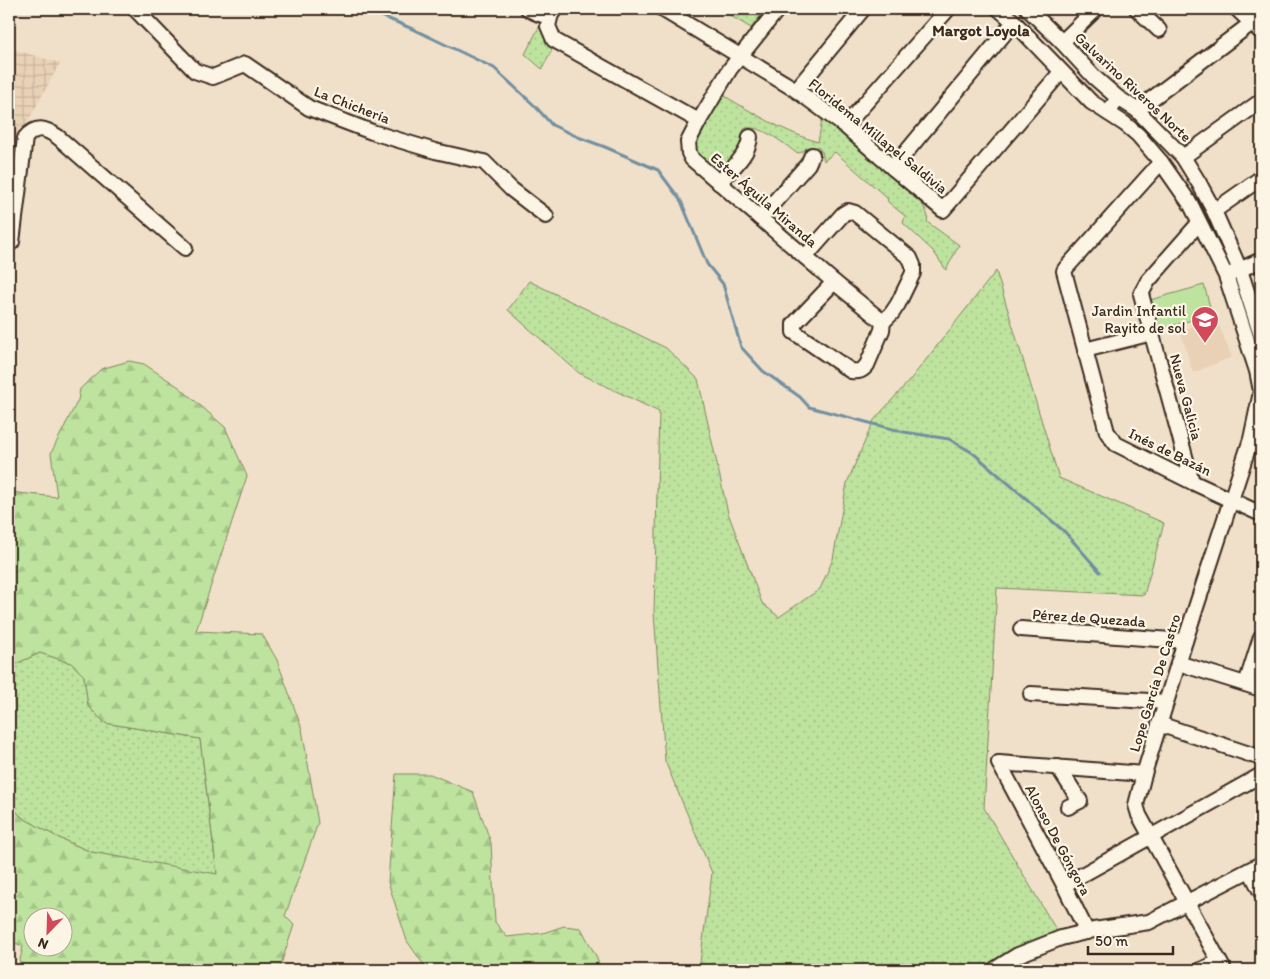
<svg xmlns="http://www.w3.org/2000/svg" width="1270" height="979" viewBox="0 0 1270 979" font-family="Itim,sans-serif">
	<defs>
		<pattern id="industrial-grid" width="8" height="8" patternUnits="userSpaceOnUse" patternTransform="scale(1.25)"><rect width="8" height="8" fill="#e9d1b6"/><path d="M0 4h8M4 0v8" fill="none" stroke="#c9b49c"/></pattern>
		<pattern id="grass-dots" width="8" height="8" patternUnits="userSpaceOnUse" patternTransform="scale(1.25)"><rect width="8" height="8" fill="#bee39e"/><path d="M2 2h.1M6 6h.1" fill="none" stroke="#a4c388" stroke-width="1.8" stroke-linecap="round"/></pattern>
		<pattern id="forest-firs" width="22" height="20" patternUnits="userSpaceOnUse" patternTransform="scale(1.25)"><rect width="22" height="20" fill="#bee39e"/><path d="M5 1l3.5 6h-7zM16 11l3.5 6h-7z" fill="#a4c388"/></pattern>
	</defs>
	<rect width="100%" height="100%" fill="#f1e0c9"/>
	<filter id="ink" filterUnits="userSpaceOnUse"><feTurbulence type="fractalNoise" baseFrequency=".02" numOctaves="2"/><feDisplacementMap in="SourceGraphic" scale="10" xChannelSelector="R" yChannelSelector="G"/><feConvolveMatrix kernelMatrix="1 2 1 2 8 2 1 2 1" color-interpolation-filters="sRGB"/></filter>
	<g filter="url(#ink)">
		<path fill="#e9d1b6" d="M1217,320l15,37 -39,16 -13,-43z"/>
		<path fill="url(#industrial-grid)" d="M9,48l51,15 -51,93z"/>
		<g fill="url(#grass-dots)" stroke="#7c865e">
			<path d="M719,9h47l-15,19z"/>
			<path d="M539,27l9,6 6,13 -12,23 -17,-15z"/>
			<path d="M723,95c30,18 61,37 95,47l4,-22 10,6 90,78c4,6 7,11 5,18l32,23 -13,25 -13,-19 -30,-28 2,-7 -17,-14 -1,-4 -52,-46 -11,9 -2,-9 -4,-5h-10l-8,6 -5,-1c-12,-9 -36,-29 -51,-23l-3,8v11l-15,22h-9l-22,-20c2,-17 19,-39 28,-55z"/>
			<path d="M996,271l63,207 105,45 -20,72 -147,-7 -13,220 77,130 -67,32h-295l13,-97 -47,-112 -11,-148 5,-201 -80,-39 -71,-63 21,-29 137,67 32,31 30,134 34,90 17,14 41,-28 13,-30 14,-76 27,-63 36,-40z"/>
			<path d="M40,653l31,10 13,13 4,30 17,17 95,16 17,136 -126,-23 -32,-14 -36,-20 -14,-13v-138z"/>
		</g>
		<g fill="url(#forest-firs)" stroke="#7c865e" fill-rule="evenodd">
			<path d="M129,361l15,3 35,23 46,40 22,49 -51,155 66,3 15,26 25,69 16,94 -33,93 9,9 -15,45h-261l5,-24 -14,-5v-136l14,13 36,20 32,14 126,22 -17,-135 -95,-16 -17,-17 -4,-30 -13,-13 -31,-10 -31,14v-175l48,5 -6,-44 27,-53 2,-11 21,-20zM32,916h30v30h-30z"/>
			<path d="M396,774h34l43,18 18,51 4,79 12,15 36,-4 21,-7 17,2 15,28 5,14h-170l-5,-2 -19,-27 -19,-59z"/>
		</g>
		<path fill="#bee39e" stroke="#7c865e" d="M1204,285l8,29 -54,16 -8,-30z"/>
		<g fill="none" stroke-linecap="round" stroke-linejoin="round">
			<path stroke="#718fa0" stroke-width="3" d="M365,9l50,21 79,38 41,38 17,19 26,12 27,10 53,23 23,31 26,63 16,20 18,63 22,24 37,26 9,10 95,25 45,7 24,14 92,79 35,40"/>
			<defs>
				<g id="minor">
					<path d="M135,9l60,62 18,6 32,-13 64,44 63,24 63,19 49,11 27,27 35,27"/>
					<path d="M528,9c11,5 18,11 28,0"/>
					<path d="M662,9l134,81 49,36 48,42 50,42 118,-138"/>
					<path d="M778,9l-48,60 -31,52 -11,21 1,11 3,6 142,123 49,40"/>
					<path d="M999,9l15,13 77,80 17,11"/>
					<path d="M1028,9l34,33 32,35 24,21 19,12 46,47 16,26 15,28 26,59 21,65"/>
					<path d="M1137,9l22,21"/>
					<path d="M1237,9l24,23"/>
					<path d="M551,14l-3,12 6,14 145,81"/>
					<path d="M1062,42l34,-33"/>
					<path d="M796,90l67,-81"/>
					<path d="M1118,98l-10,15 17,11 13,11 23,27 30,43 35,71 31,95 4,20"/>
					<path d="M1137,110l124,-94"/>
					<path d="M845,126l103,-117"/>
					<path d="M1183,157l78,-56"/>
					<path d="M1161,162l-95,106 -2,3 43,161 9,12 76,38 69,32"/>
					<path d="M893,168l121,-146"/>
					<path d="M719,183c11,-13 30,-28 31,-46"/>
					<path d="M1214,211l47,-33"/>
					<path d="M760,218l48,-54 4,-9"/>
					<path d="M9,242h3l13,-104c11,-13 20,-10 33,-1l127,111"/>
					<path d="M805,257l38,-43 5,-3 7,2 55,45 3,7v8l-15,31 -6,9 -9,9 -1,8 -15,35c-5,6 -8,7 -16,6l-57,-39v-8l40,-42"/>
					<path d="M1233,273l28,-13"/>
					<path d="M1085,350l67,-17"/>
					<path d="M1192,482l-51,-188 7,-13 51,-58"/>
					<path d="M1021,629l164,12"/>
					<path d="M1178,663l83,26"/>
					<path d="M1246,684l15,-47"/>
					<path d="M1031,694l135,8"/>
					<path d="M1159,724l102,34"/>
					<path d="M999,763l65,122 23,47"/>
					<path d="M999,763l145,11"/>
					<path d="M1058,767l22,34 -12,6"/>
					<path d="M1250,870l11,22"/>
					<path d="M1064,885l197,-110"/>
					<path d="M994,970l24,-15 43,-17 33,-8 55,-8 112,-58"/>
					<path d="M1201,970l18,-8"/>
					<path d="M1224,970l-85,-155 -3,-10 8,-31 41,-133 66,-202 10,-47"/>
				</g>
			</defs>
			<use href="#minor" stroke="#3b2a1e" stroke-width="18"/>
			<use href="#minor" stroke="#fcf5e5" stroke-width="14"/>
		</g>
	</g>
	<defs>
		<symbol id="school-pin" viewBox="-11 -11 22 30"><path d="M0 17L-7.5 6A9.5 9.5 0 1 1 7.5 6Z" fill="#d1495b" stroke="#fcf5e5"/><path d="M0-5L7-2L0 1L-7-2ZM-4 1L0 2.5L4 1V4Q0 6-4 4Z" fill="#fff"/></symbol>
	</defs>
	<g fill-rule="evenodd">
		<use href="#school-pin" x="1189" y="304" width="32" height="43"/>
	</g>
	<g text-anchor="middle" stroke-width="4.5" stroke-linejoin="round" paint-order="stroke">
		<g font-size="15" fill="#3b2a1e" stroke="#fcf5e5">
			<text transform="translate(1133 87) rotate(43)" y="5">Galvarino Riveros Norte</text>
			<text transform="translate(352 105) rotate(21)" y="5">La Chichería</text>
			<text transform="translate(878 136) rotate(39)" y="5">Floridema Millapel Saldivia</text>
			<text transform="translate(764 200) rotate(41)" y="5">Ester Águila Miranda</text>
			<text transform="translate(1186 397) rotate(75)" y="5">Nueva Galicia</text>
			<text transform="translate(1170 452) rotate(26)" y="5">Inés de Bazán</text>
			<text transform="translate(1089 618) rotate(4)" y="5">Pérez de Quezada</text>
			<text transform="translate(1155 683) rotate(-73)" y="5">Lope García De Castro</text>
			<text transform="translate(1058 840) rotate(62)" y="5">Alonso De Góngora</text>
		</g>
		<g font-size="15" fill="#3b2a1e" stroke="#fcf5e5" text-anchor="end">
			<text x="1186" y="316">Jardin Infantil<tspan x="1186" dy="17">Rayito de sol</tspan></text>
		</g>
		<g font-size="16" font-weight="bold" fill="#3b2a1e" stroke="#fcf5e5">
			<text x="981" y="36">Margot Loyola</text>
		</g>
	</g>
	<rect width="1270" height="979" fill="none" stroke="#fcf5e5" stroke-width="30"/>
	<rect x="15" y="15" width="1240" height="949" fill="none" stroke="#3b2a1e" stroke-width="2" filter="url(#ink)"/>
	<g transform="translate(48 932) rotate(203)"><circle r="24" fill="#fcf5e5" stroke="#afa495"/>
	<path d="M0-4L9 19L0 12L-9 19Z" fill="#d1495b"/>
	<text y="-8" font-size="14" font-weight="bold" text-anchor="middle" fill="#3b2a1e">N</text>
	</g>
	<path d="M1088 946v8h85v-8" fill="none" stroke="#3b2a1e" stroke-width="2.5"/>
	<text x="1095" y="946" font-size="15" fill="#3b2a1e" stroke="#fcf5e5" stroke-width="4" paint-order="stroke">50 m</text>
</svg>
